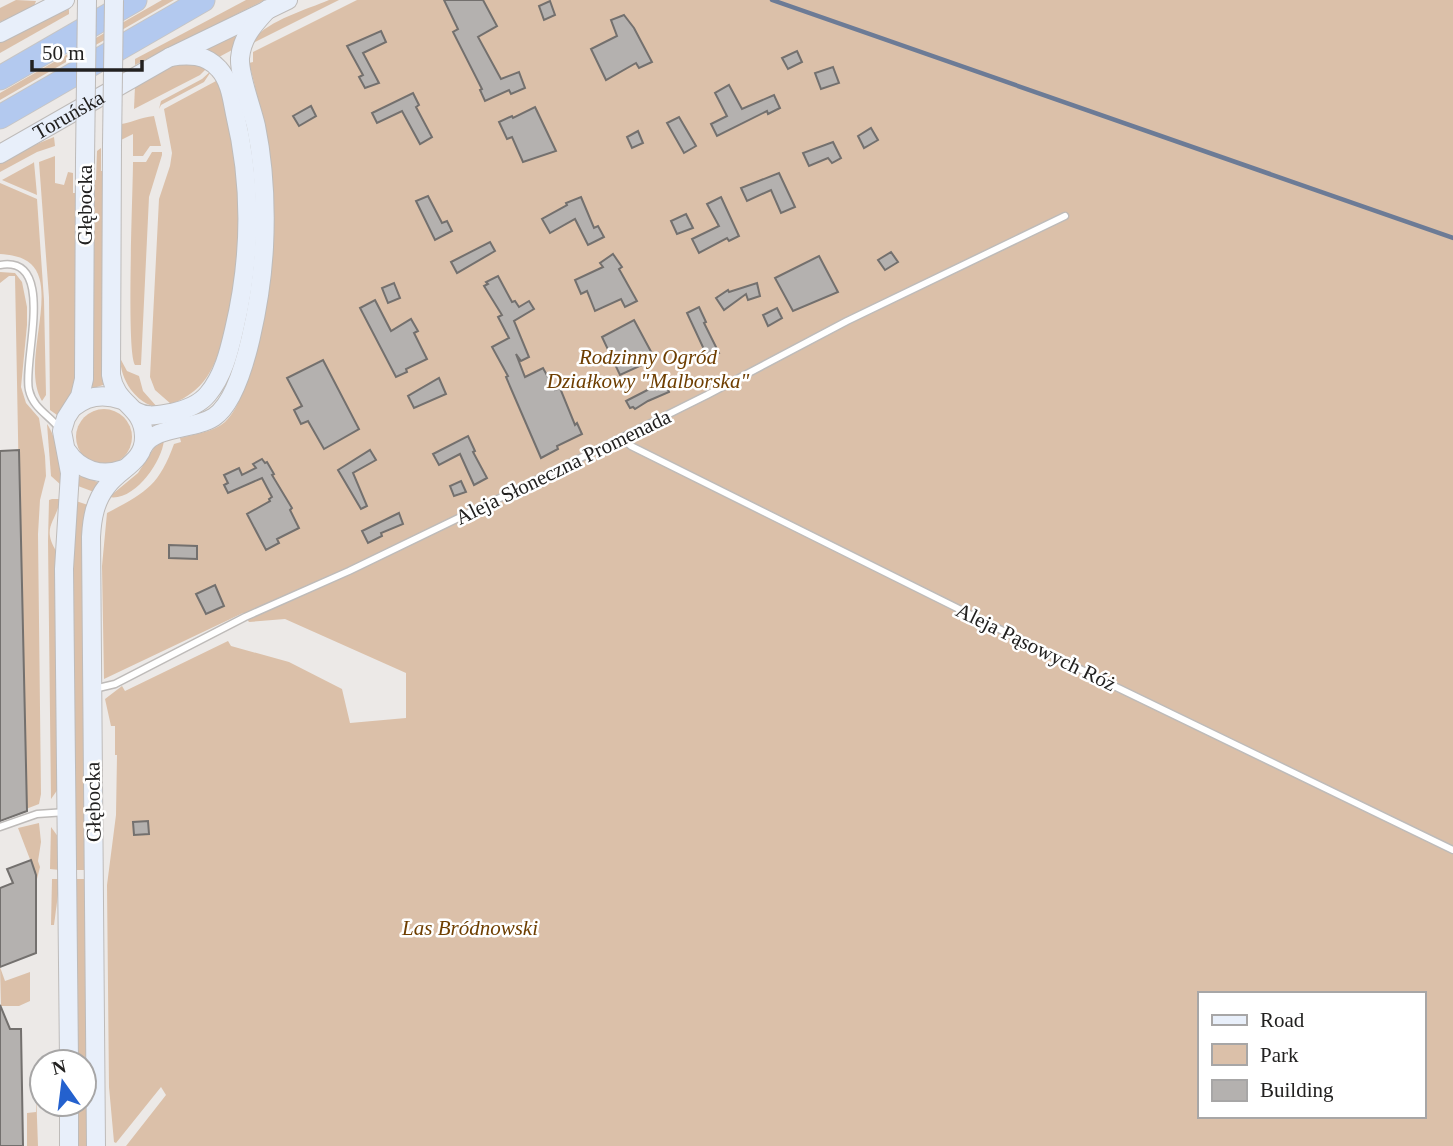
<svg xmlns="http://www.w3.org/2000/svg" width="1453" height="1146" viewBox="0 0 1453 1146" font-family="'Times New Roman',serif">
	<rect width="100%" height="100%" fill="#ece9e7"/>
	<g fill="#dbc0a9" fill-rule="evenodd">
		<path d="M16,0l20,1 -2,5 -34,16v-14z"/>
		<path d="M162,0h12l-174,100v-7z"/>
		<path d="M246,0h19l-130,65v-6z"/>
		<path d="M329,0h10l-88,44c11,-22 55,-34 78,-44z"/>
		<path d="M357,0h1096v1146h-1327l40,-51 -5,-8 -45,56 -2,-1 -5,-55 -2,-202 9,-70 1,-60h-2v-29h-4l-6,-27 17,-13 3,5 103,-50 3,5 58,16 53,27 8,34 56,-5v-45l-121,-54 -36,3 -6,-9 -139,66 -2,-113 5,-53c38,-20 52,-27 67,-69l7,-2 -1,-4c15,-4 33,-6 45,-16 16,-15 21,-43 27,-63 30,-107 25,-190 -3,-296l4,-1v-10zM1199,994h224v122h-224z"/>
		<path d="M69,9v5l-69,39v-12z"/>
		<path d="M236,35l-4,15 -13,7 -13,-8z"/>
		<path d="M181,62l27,5 -8,8 -66,34 1,-23z"/>
		<path d="M212,70l-8,12 -43,23 -2,4 2,-8 41,-22z"/>
		<path d="M216,81c8,11 10,28 13,41 13,67 14,136 -3,203 -4,15 -7,31 -15,45 -8,16 -23,28 -40,34l-16,-14 -5,-13 9,-178 11,-33 2,-13 -8,-44z"/>
		<path d="M154,116l7,30h-11l-7,10h-10v-22l-24,12 6,-21c15,-1 25,-8 39,-9z"/>
		<path d="M54,137l1,9 -18,6 -37,20v-8l27,-16z"/>
		<path d="M101,148v23h2v214l-9,3 -3,-2 2,-206h3l1,-29z"/>
		<path d="M152,152h10v3l-13,42 -8,168h-6c-9,-13 -2,-175 -2,-203h13z"/>
		<path d="M55,156v27l9,2 4,-13 5,1v20h3l1,178 -6,26 -14,18 -7,-5 -1,-113 -10,-135z"/>
		<path d="M34,162l3,33 -35,-15 31,-17z"/>
		<path d="M0,183l37,16 7,101 2,95 -4,6c-22,-36 17,-111 -11,-137 -9,-8 -20,-9 -31,-10z"/>
		<path d="M0,272l15,1 7,9 5,25v18l-6,62 5,16 13,15 6,38 1,20 -6,24 -2,34 3,260 -2,10 -26,10 12,-8 -10,-530h-6l-9,7z"/>
		<path d="M120,358l7,13 12,5 4,15 15,17c-23,-6 -37,-27 -38,-50z"/>
		<circle cx="104" cy="437" r="28"/>
		<path d="M47,424c10,14 15,44 14,61l-10,-9z"/>
		<path d="M164,440c-2,22 -30,62 -55,57l29,-24 16,-25z"/>
		<path d="M82,475l15,7 1,2 -4,8 -16,-6 1,-9z"/>
		<path d="M52,499h8c-3,23 -19,27 -4,52l2,238 -7,10 -3,-258 1,-41z"/>
		<path d="M76,501l12,4 -4,18 -2,66 4,281h-11l-3,-306z"/>
		<path d="M39,823l2,19 -3,19 2,6 -4,16v-8l-18,-47z"/>
		<path d="M51,827l8,11 1,32 -10,-1z"/>
		<path d="M52,879h8l-6,46h-3z"/>
		<path d="M75,879h11l2,267h-11v-42h7v-42h-8z"/>
		<path d="M0,967l5,14 25,-9v29l-11,5h-18z"/>
		<path d="M36,1091l2,55h-11v-33l9,-1z"/>
	</g>
	<g fill="none" stroke-linecap="round" stroke-linejoin="round">
		<path stroke="#6c7b96" stroke-width="4.5" d="M772,0l681,238"/>
	</g>
	<g fill="#b4b1af" stroke="#73706e" stroke-width="2">
		<path d="M444,0h39l14,26 -19,11 23,42 18,-7 6,16 -14,6 -2,-4 -24,11 -5,-11 2,-1 -29,-57 5,-3z"/>
		<path d="M550,1l5,14 -11,5 -5,-14z"/>
		<path d="M624,15l10,13 18,34 -13,6 -3,-5 -30,17 -15,-31 26,-13 -6,-16z"/>
		<path d="M381,31l5,11 -23,11 16,30 -14,5 -6,-11 4,-2 -16,-29z"/>
		<path d="M797,51l5,11 -14,7 -6,-11z"/>
		<path d="M833,67l6,16 -18,6 -6,-16z"/>
		<path d="M729,85l13,24 32,-14 6,13 -12,6 -1,-3 -50,25 -6,-12 16,-8 -12,-23z"/>
		<path d="M413,93l6,12 -3,2 16,30 -12,7 -18,-33 -25,12 -5,-10z"/>
		<path d="M311,106l5,10 -17,10 -6,-10z"/>
		<path d="M535,107l21,44 -33,11 -11,-25 -5,2 -8,-17 13,-6 1,2z"/>
		<path d="M679,117l17,29 -12,7 -17,-30z"/>
		<path d="M871,128l7,12 -14,8 -6,-12z"/>
		<path d="M638,131l5,12 -11,5 -5,-11z"/>
		<path d="M833,142l8,16 -9,5 -4,-5 -19,8 -6,-13z"/>
		<path d="M779,173l16,34 -14,6 -10,-23 -24,11 -6,-13z"/>
		<path d="M428,196l14,27 5,-2 5,10 -17,9 -19,-39z"/>
		<path d="M581,197l13,31 4,-2 6,11 -16,8 -13,-26 -25,14 -8,-14 25,-14 -1,-2z"/>
		<path d="M721,197l18,39 -10,5 -2,-3 -28,15 -7,-14 27,-13 -12,-22z"/>
		<path d="M686,214l7,14 -16,6 -6,-13z"/>
		<path d="M490,242l5,9 -38,22 -6,-11z"/>
		<path d="M891,252l7,10 -13,8 -7,-10z"/>
		<path d="M613,254l9,13 -3,2 18,32 -12,6 -4,-8 -26,12 -8,-20 -6,3 -6,-14 28,-13 -3,-4z"/>
		<path d="M819,256l19,36 -45,19 -18,-33z"/>
		<path d="M498,276l14,26 3,-1 4,6 10,-6 5,8 -20,12 15,36 -8,4 -5,-7 9,23 18,-9 12,22 5,-2 15,37 2,-2 5,11 -25,12 1,3 -17,9 -29,-67 -6,-14 2,-1 -16,-29 17,-9 -11,-21 4,-2 -18,-29 4,-2 -2,-2z"/>
		<path d="M394,283l6,15 -12,5 -6,-15z"/>
		<path d="M757,283l3,13 -12,4 -2,-6 -22,16 -8,-12 12,-8 1,2z"/>
		<path d="M375,300l16,31 20,-12 7,12 -4,2 13,26 -21,10 1,3 -11,5 -36,-69z"/>
		<path d="M699,307l7,15 -2,1 15,30 -11,5 -21,-45z"/>
		<path d="M777,308l5,10 -14,8 -5,-11z"/>
		<path d="M634,320l21,39 -35,16 -18,-38z"/>
		<path d="M323,360l36,69 -35,20 -16,-28 -7,3 -7,-14 8,-4 -15,-28z"/>
		<path d="M439,378l7,16 -32,14 -6,-12z"/>
		<path d="M665,381l4,11 -21,9 -13,8 -2,-2 -3,1 -4,-7z"/>
		<path d="M468,436l7,15 -2,1 14,26 -13,7 -14,-31 -21,11 -6,-11z"/>
		<path d="M19,450l8,361 -27,10v-370z"/>
		<path d="M370,450l6,10 -23,13 14,33 -6,3 -23,-39z"/>
		<path d="M262,459l3,4 2,-1 7,12 -2,1 20,33 -2,2 9,18 -22,11 2,4 -13,7 -19,-36 23,-13 -1,-2 3,-2 -10,-19 -34,15 -4,-8 4,-2 -4,-8 15,-7 3,7 14,-7 -3,-4z"/>
		<path d="M461,481l5,11 -12,4 -4,-10z"/>
		<path d="M399,513l4,11 -22,9 1,3 -14,7 -6,-12z"/>
		<path d="M169,545l28,1v13l-28,-1z"/>
		<path d="M215,585l9,21 -18,8 -10,-20z"/>
		<path d="M148,821l1,13 -15,1 -1,-13z"/>
		<path d="M31,860l5,15v78l-36,14v-79l13,-5 -6,-14z"/>
		<path d="M0,1005l10,24h11l2,117h-23z"/>
	</g>
	<g fill="none" stroke-linecap="round" stroke-linejoin="round">
		<defs>
			<g id="lane">
				<path d="M0,265c58,-10 22,97 29,125 4,18 20,25 30,38"/>
				<path d="M622,438l9,8 481,239 341,165"/>
				<path d="M94,689l21,-5 130,-67 104,-46 155,-75 203,-101 140,-74 218,-105"/>
				<path d="M0,827l37,-13 29,-2"/>
			</g>
			<g id="secondary">
				<path d="M0,33l65,-33"/>
				<path id="s1" d="M0,154l170,-97 118,-57"/>
				<path d="M74,407c14,-12 31,-13 48,-7"/>
				<path d="M135,411c12,7 23,4 36,2 14,-3 28,-8 37,-19 15,-18 21,-42 26,-64 17,-71 18,-145 1,-216 -3,-15 -5,-33 -16,-45 -13,-15 -31,-15 -49,-12"/>
				<path d="M143,447c10,-21 51,-17 71,-30 33,-22 48,-131 50,-170 2,-41 0,-82 -8,-121 -4,-18 -17,-51 -16,-68 2,-21 14,-34 28,-49"/>
				<path d="M67,451c13,20 35,26 57,18"/>
				<path d="M69,1062l-5,-493 6,-96 -8,-42 4,-13 14,-22 4,-17 1,-219"/>
				<path d="M69,1104v42"/>
				<path d="M96,1146l-5,-609c1,-19 4,-36 16,-51 13,-18 38,-24 37,-50 -1,-31 -28,-30 -33,-61l1,-230"/>
			</g>
			<g id="highway">
				<path d="M0,78l135,-78"/>
				<path d="M0,117l203,-117"/>
			</g>
		</defs>
		<use href="#lane" stroke="#bebbb9" stroke-width="9"/>
		<use href="#secondary" stroke="#bebbb9" stroke-width="20"/>
		<use href="#highway" stroke="#c6c5c5" stroke-width="25"/>
		<use href="#lane" stroke="#fff" stroke-width="6"/>
		<use href="#secondary" stroke="#e8effa" stroke-width="18"/>
		<use href="#highway" stroke="#b3c9ef" stroke-width="23"/>
		<defs>
			<g id="secondary-bridge">
				<path d="M112,145l2,-145"/>
				<path d="M85,160l2,-160"/>
			</g>
		</defs>
		<use href="#secondary-bridge" stroke="#bebbb9" stroke-width="20" stroke-linecap="butt"/>
		<use href="#secondary-bridge" stroke="#e8effa" stroke-width="18"/>
	</g>
	<g text-anchor="middle" stroke-width="5" stroke-linejoin="round" paint-order="stroke">
		<g font-size="21" fill="#222120" stroke="#fff">
			<text dy="7" stroke="none"><textPath href="#s1" startOffset="79">Toruńska</textPath></text>
			<text transform="translate(85 205) rotate(-90)" y="7">Głębocka</text>
			<text transform="translate(563 467) rotate(-26)" y="7">Aleja Słoneczna Promenada</text>
			<text transform="translate(1036 647) rotate(26)" y="7">Aleja Pąsowych Róż</text>
			<text transform="translate(93 802) rotate(-91)" y="7">Głębocka</text>
		</g>
		<g font-size="21" font-style="italic" fill="#6e3e01" stroke="#fff">
			<text x="648" y="364">Rodzinny Ogród<tspan x="648" dy="24">Działkowy "Malborska"</tspan></text>
			<text x="470" y="935">Las Bródnowski</text>
		</g>
	</g>
	<rect x="1198" y="992" width="228" height="126" fill="#ffffff" stroke="#a7a6a6" stroke-width="2"/>
	<rect x="1212" y="1015" width="35" height="10" fill="#e8effa" stroke="#a7a6a6" stroke-width="2"/>
	<text x="1260" y="1027" font-size="21" fill="#222120">Road</text>
	<rect x="1212" y="1044" width="35" height="21" fill="#dbc0a9" stroke="#a7a6a6" stroke-width="2"/>
	<text x="1260" y="1062" font-size="21" fill="#222120">Park</text>
	<rect x="1212" y="1080" width="35" height="21" fill="#b4b1af" stroke="#a7a6a6" stroke-width="2"/>
	<text x="1260" y="1097" font-size="21" fill="#222120">Building</text>
	<g transform="translate(63 1083) rotate(346)"><circle r="33" fill="#ffffff" stroke="#a7a6a6" stroke-width="2"/>
	<path d="M0-5L12 26L0 18L-12 26Z" fill="#2461ce"/>
	<text y="-10" font-size="19" font-weight="bold" text-anchor="middle" fill="#222120">N</text>
	</g>
	<path d="M32 60v10h110v-10" fill="none" stroke="#222120" stroke-width="3.5"/>
	<text x="42" y="60" font-size="21" fill="#222120" stroke="#ffffff" stroke-width="5" paint-order="stroke">50 m</text>
</svg>
